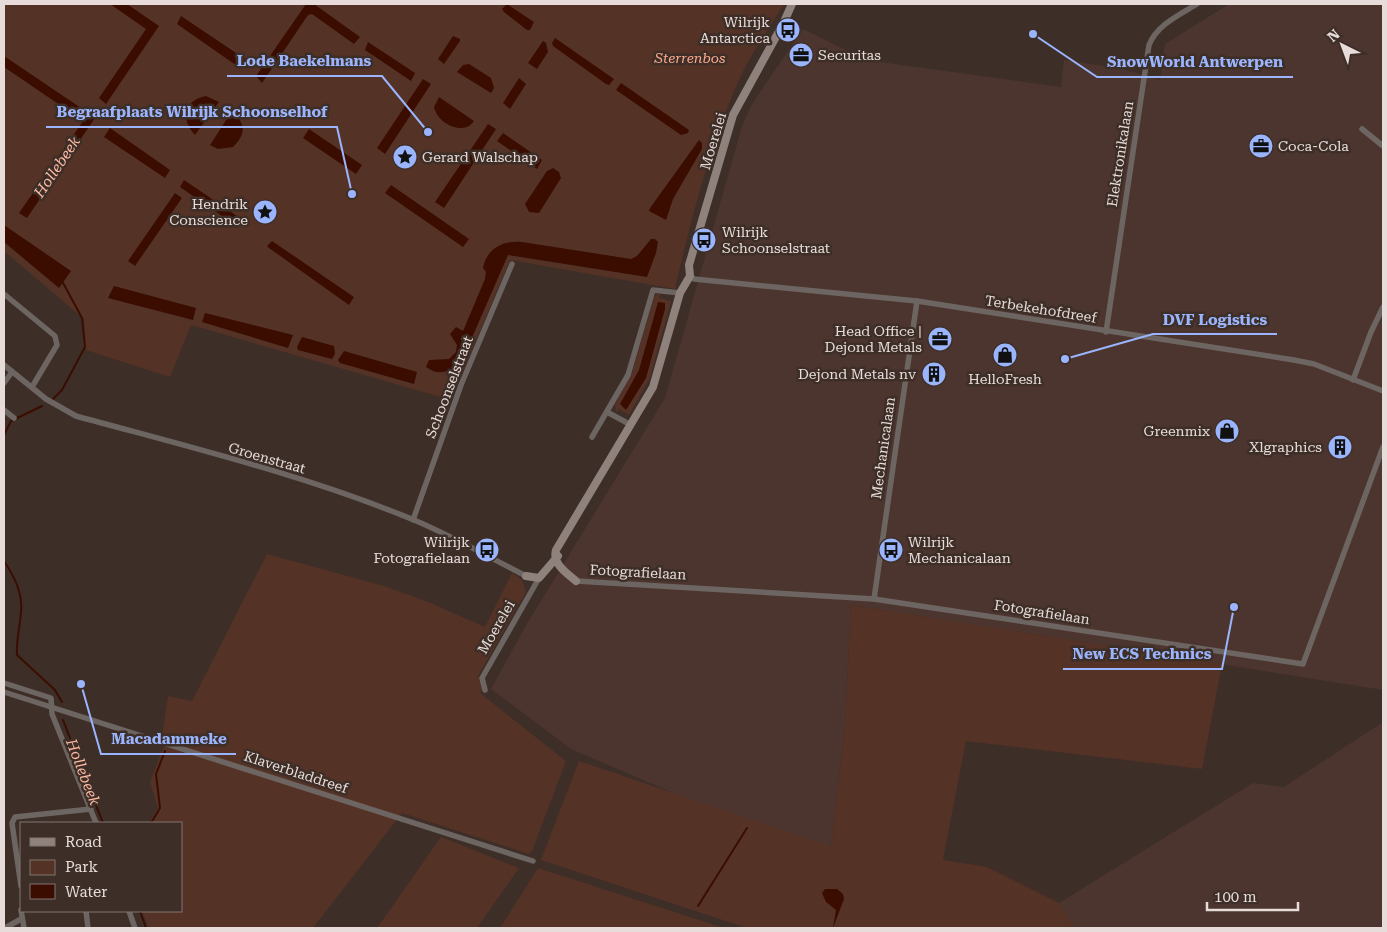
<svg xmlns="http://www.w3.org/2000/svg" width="1387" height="932" viewBox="0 0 1387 932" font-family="'Roboto Serif',serif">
	<rect width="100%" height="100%" fill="#3d2e28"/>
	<g fill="#4c352e">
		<path d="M1229,4h154v686l-532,-85 -6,121 -14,120 -134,-43 -126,-54 -80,-60 34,-62 140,-229 77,-272 10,-22 51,-75 63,31 195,27 3,-27 59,9 37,11 5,-36z"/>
		<path d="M1383,722v206h-308l-16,-25 194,-120 31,4z"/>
	</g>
	<g fill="#553226">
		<path d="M4,4h780c-15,25 -33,49 -45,76 -29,66 -48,139 -64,209l-165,-29 -59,140 -260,-75 -21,52 -84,-27 -2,-31 -80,-68z"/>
		<path d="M657,294h3l-1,4 12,3 -21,77 -21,37 -10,-6 -3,4 -1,-9 17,-31 22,-76z"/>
		<path d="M267,554l117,32 44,16 57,25 27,-54 10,7 4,12 -48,84 8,7 -6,10 86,68 -34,90 -3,3 -127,-41 -89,115h-164l-7,-17h39v-88h-32l9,-15 -8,-26 17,-43 -5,-2 6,-41 24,5z"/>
		<path d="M851,605l371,59 -20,105 -236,-28 -23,119 44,7 72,36 16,25h-328l-206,-68 38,-99 252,85 14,-120z"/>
		<path d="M441,837l78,31 -42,60h-100z"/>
		<path d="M538,868l186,60h-224z"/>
	</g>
	<g fill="#3b0d00">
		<path d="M110,4h17l32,22 -53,78 -7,-6 47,-69z"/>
		<path d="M306,4h8l46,33 -6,7 -42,-30 -4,1 -46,68 -6,-7z"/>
		<path d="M507,4l27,18 -4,8h-3l-23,-18 -2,-3z"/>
		<path d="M181,16l64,43 1,2 -6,7 -63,-44z"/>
		<path d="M453,36l7,3v2l-16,23 -6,-5z"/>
		<path d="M555,38l59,41 -5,6 -3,-1 -53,-38 -1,-3z"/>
		<path d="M543,41l3,2 2,9 -11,17 -9,-6z"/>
		<path d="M368,42l47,31 -4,8 -46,-31z"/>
		<path d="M4,56l77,52 -5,8 -72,-49z"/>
		<path d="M469,64l22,14 3,10 -3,5 -34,-21 6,-7z"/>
		<path d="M519,78l7,6 -16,25 -7,-6z"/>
		<path d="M423,79l8,5 -46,70 -8,-6z"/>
		<path d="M621,83l68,47 -1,3 -7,2 -65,-45z"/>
		<path d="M206,96l13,6 -24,33c-15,-16 -11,-35 11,-39z"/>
		<path d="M439,97l35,24c-11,16 -37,2 -40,-14z"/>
		<path d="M232,111c14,13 14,23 1,36l-15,2 -8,-4z"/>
		<path d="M88,114l7,4 -68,100 -8,-5z"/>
		<path d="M488,124l8,5 -52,79 -9,-6z"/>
		<path d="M110,128l60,42 -5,8 -61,-41z"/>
		<path d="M309,129l53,36 -6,9 -53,-36z"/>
		<path d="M503,133l39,27 -5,9 -40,-28z"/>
		<path d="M699,140l3,3v6l-29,50 -7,21 -17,-9 1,-3z"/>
		<path d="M553,168l6,4 2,6 -22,35 -10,-1 -4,-8 22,-33z"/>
		<path d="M184,180l53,36 -5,7 -52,-36z"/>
		<path d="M391,185l78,54 -6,8 -78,-54z"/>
		<path d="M175,193l7,5 -47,68 -7,-5z"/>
		<path d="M4,225l67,46 -12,17 -55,-46z"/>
		<path d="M651,239h4l3,3 -2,11 -9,24 -139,-22 -48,110c-12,7 -22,11 -34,2l3,-7 20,-1 7,-7 1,-7 -7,-11 6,-7 7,4 22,-52 1,-7 -3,-4c4,-20 20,-28 39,-26l109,17 6,-3z"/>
		<path d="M272,241l82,56 -5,8 -80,-57 -2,-2z"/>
		<path d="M114,286l82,22 -3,12 -85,-22z"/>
		<path d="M658,302l7,1v6l-19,69 -20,32 -6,-6 19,-34z"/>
		<path d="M205,313l88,22 -5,13 -86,-26z"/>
		<path d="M302,337l32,9 1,8 -3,5 -34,-9 -1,-3z"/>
		<path d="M344,351l73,21 -3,12 -74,-21 -2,-3z"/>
		<path d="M825,889h12l6,5 1,5 -11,29 3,-18 -10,-8 -4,-9z"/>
	</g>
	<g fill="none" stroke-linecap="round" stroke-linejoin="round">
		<g stroke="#3b0d00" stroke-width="2">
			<path d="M53,399l9,-9 23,-43 -3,-29 -20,-37"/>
			<path d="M4,435l7,-14 31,-15"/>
			<path d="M4,561c10,15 19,32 17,51 -1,15 -5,28 -4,43l38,35 7,12"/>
			<path d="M63,720l40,103"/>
			<path d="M151,823l9,-15 -4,-34 9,-23"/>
			<path d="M698,906l49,-78"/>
			<path d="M140,911l6,17"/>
		</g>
		<g stroke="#6d6562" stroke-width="5.5">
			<path d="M1362,129l21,17"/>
			<path d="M690,276l4,3 223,22 377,59 20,4 69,27"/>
			<path d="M4,294l51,42 2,9 -25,42"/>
			<path d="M1106,332l43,-287c8,-20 30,-30 48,-41"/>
			<path d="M4,365l42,34 30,17c113,31 229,59 338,104 38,16 75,37 112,56"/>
			<path d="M1353,380l18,-48 12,-25"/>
			<path d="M4,383l8,-11"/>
			<path d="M4,410l10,8"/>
			<path d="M607,412l24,13"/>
			<path d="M592,437l36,-62 25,-85 27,3"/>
			<path d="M413,520l48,-135 51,-121"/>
			<path d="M576,581l298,18 429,65 80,-217"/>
			<path d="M874,599l43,-298"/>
			<path d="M4,683l47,15 1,16 44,109"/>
			<path d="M485,690l-3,-12 57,-100"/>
			<path d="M4,692l529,169"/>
			<path d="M21,886l-9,-63 3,-6 76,-8"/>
			<path d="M21,910l3,18"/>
			<path d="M86,911l2,17"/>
			<path d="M129,911l6,17"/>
			<path d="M5,928l16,-9"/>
		</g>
		<g stroke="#8f827d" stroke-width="8">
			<path d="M526,576l13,2 19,-22"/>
			<path d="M576,581c-9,-8 -24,-17 -20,-31l97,-163 27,-94 10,-17 -1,-11 44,-150 50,-91 9,-20"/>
		</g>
	</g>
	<defs>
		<symbol id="bus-disc" viewBox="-11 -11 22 22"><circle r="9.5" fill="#9ab5fd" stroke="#3d2e28"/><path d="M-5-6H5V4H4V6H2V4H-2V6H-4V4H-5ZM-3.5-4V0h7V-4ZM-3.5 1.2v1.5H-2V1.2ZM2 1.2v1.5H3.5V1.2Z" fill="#111"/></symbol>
		<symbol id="office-disc" viewBox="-11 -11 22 22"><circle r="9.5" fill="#9ab5fd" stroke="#3d2e28"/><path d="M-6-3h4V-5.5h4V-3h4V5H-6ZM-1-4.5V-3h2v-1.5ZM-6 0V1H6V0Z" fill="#111"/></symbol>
		<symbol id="sight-disc" viewBox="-11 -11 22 22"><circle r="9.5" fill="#9ab5fd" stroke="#3d2e28"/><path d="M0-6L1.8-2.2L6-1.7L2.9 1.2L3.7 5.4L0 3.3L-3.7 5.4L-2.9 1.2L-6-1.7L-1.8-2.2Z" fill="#111"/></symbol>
		<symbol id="shop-disc" viewBox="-11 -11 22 22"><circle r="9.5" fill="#9ab5fd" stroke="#3d2e28"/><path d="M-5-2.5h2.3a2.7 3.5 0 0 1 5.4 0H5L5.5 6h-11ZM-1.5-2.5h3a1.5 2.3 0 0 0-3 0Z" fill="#111"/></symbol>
		<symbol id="building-disc" viewBox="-11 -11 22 22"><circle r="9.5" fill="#9ab5fd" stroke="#3d2e28"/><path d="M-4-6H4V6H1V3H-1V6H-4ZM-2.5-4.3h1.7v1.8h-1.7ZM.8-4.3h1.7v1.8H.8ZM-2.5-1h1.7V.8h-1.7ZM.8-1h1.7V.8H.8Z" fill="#111"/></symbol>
	</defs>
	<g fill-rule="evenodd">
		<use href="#bus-disc" x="774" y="16" width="28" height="28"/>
		<use href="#office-disc" x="787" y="41" width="28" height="28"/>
		<use href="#office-disc" x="1247" y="132" width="28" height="28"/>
		<use href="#sight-disc" x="391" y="143" width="28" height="28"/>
		<use href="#sight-disc" x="251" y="198" width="28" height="28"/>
		<use href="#bus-disc" x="690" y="226" width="28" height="28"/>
		<use href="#office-disc" x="926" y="325" width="28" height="28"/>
		<use href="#shop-disc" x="991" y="341" width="28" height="28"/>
		<use href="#building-disc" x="920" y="360" width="28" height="28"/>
		<use href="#shop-disc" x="1213" y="417" width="28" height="28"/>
		<use href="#building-disc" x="1326" y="433" width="28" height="28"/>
		<use href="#bus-disc" x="473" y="536" width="28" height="28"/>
		<use href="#bus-disc" x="877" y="536" width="28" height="28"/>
	</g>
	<g text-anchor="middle" stroke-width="5" stroke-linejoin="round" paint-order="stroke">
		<g font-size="14" fill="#e7dcd9" stroke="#3d2e28" text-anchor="end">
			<text x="770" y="27">Wilrijk<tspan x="770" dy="16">Antarctica</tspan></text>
			<text x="818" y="60" text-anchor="start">Securitas</text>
			<text x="1278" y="151" text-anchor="start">Coca-Cola</text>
			<text x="422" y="162" text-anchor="start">Gerard Walschap</text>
			<text x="248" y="209">Hendrik<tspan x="248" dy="16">Conscience</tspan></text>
			<text x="722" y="237" text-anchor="start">Wilrijk<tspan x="722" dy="16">Schoonselstraat</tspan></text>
			<text x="922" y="336">Head Office |<tspan x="922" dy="16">Dejond Metals</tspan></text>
			<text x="916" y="379">Dejond Metals nv</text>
			<text x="1005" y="384" text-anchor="middle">HelloFresh</text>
			<text x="1210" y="436">Greenmix</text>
			<text x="1322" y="452">Xlgraphics</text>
			<text x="470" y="547">Wilrijk<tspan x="470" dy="16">Fotografielaan</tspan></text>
			<text x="908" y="547" text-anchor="start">Wilrijk<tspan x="908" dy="16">Mechanicalaan</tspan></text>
		</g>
		<g font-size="14" font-style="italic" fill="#fdaa8d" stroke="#3d2e28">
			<text x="690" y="63">Sterrenbos</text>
		</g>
		<g font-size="14" fill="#e7dcd9" stroke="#3d2e28">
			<text transform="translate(713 141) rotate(-73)" y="5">Moerelei</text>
			<text transform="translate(1120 154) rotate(-81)" y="5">Elektronikalaan</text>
			<text transform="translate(1041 309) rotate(9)" y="5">Terbekehofdreef</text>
			<text transform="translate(449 387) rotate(-69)" y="5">Schoonselstraat</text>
			<text transform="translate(883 448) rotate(-82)" y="5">Mechanicalaan</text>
			<text transform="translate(267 458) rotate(16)" y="5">Groenstraat</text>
			<text transform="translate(638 572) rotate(3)" y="5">Fotografielaan</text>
			<text transform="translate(1042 612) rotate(9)" y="5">Fotografielaan</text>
			<text transform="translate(496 627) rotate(-60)" y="5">Moerelei</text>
			<text transform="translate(296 772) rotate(18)" y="5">Klaverbladdreef</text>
		</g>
		<g font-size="15" font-style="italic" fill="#ffbba3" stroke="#3d2e28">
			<text transform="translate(57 167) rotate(-56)" y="5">Hollebeek</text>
			<text transform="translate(83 772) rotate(69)" y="5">Hollebeek</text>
		</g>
	</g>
	<path fill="none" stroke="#9ab5fd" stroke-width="2" d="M428 132L382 76H227M1033 34L1097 77H1293M352 194L337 127H46M1065 359L1153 334H1277M1234 607L1222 669H1063M81 684L101 754H236"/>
	<g fill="#9ab5fd" stroke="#3d2e28" stroke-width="2">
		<circle cx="428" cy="132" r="5"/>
		<circle cx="1033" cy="34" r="5"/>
		<circle cx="352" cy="194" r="5"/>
		<circle cx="1065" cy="359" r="5"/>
		<circle cx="1234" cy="607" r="5"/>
		<circle cx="81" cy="684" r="5"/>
	</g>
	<g font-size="15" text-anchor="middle" font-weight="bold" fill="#9ab5fd" stroke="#3d2e28" stroke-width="5" stroke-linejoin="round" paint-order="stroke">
		<text x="304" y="66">Lode Baekelmans</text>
		<text x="1195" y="67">SnowWorld Antwerpen</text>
		<text x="192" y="117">Begraafplaats Wilrijk Schoonselhof</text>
		<text x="1215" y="325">DVF Logistics</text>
		<text x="1142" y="659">New ECS Technics</text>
		<text x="169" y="744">Macadammeke</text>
	</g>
	<rect width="1387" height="932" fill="none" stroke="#e7dcd9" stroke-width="10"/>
	<rect x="20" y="822" width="162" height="90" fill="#3d2e28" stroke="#81746f"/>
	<rect x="30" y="838" width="25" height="8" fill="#8f827d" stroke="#81746f"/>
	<text x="65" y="847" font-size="15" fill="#e7dcd9">Road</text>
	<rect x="30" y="860" width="25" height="15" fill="#553226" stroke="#81746f"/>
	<text x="65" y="872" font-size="15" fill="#e7dcd9">Park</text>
	<rect x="30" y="884" width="25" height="15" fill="#3b0d00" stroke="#81746f"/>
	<text x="65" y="897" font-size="15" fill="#e7dcd9">Water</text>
	<g transform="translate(1342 45) rotate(318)" stroke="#3d2e28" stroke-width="4" paint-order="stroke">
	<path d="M0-4L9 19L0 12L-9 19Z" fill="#e7dcd9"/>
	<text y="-8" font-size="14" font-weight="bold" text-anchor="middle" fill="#e7dcd9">N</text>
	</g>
	<path d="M1207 902v8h91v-8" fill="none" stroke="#e7dcd9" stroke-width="2.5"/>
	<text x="1214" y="902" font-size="15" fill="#e7dcd9" stroke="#3d2e28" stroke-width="4" paint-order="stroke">100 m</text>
</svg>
